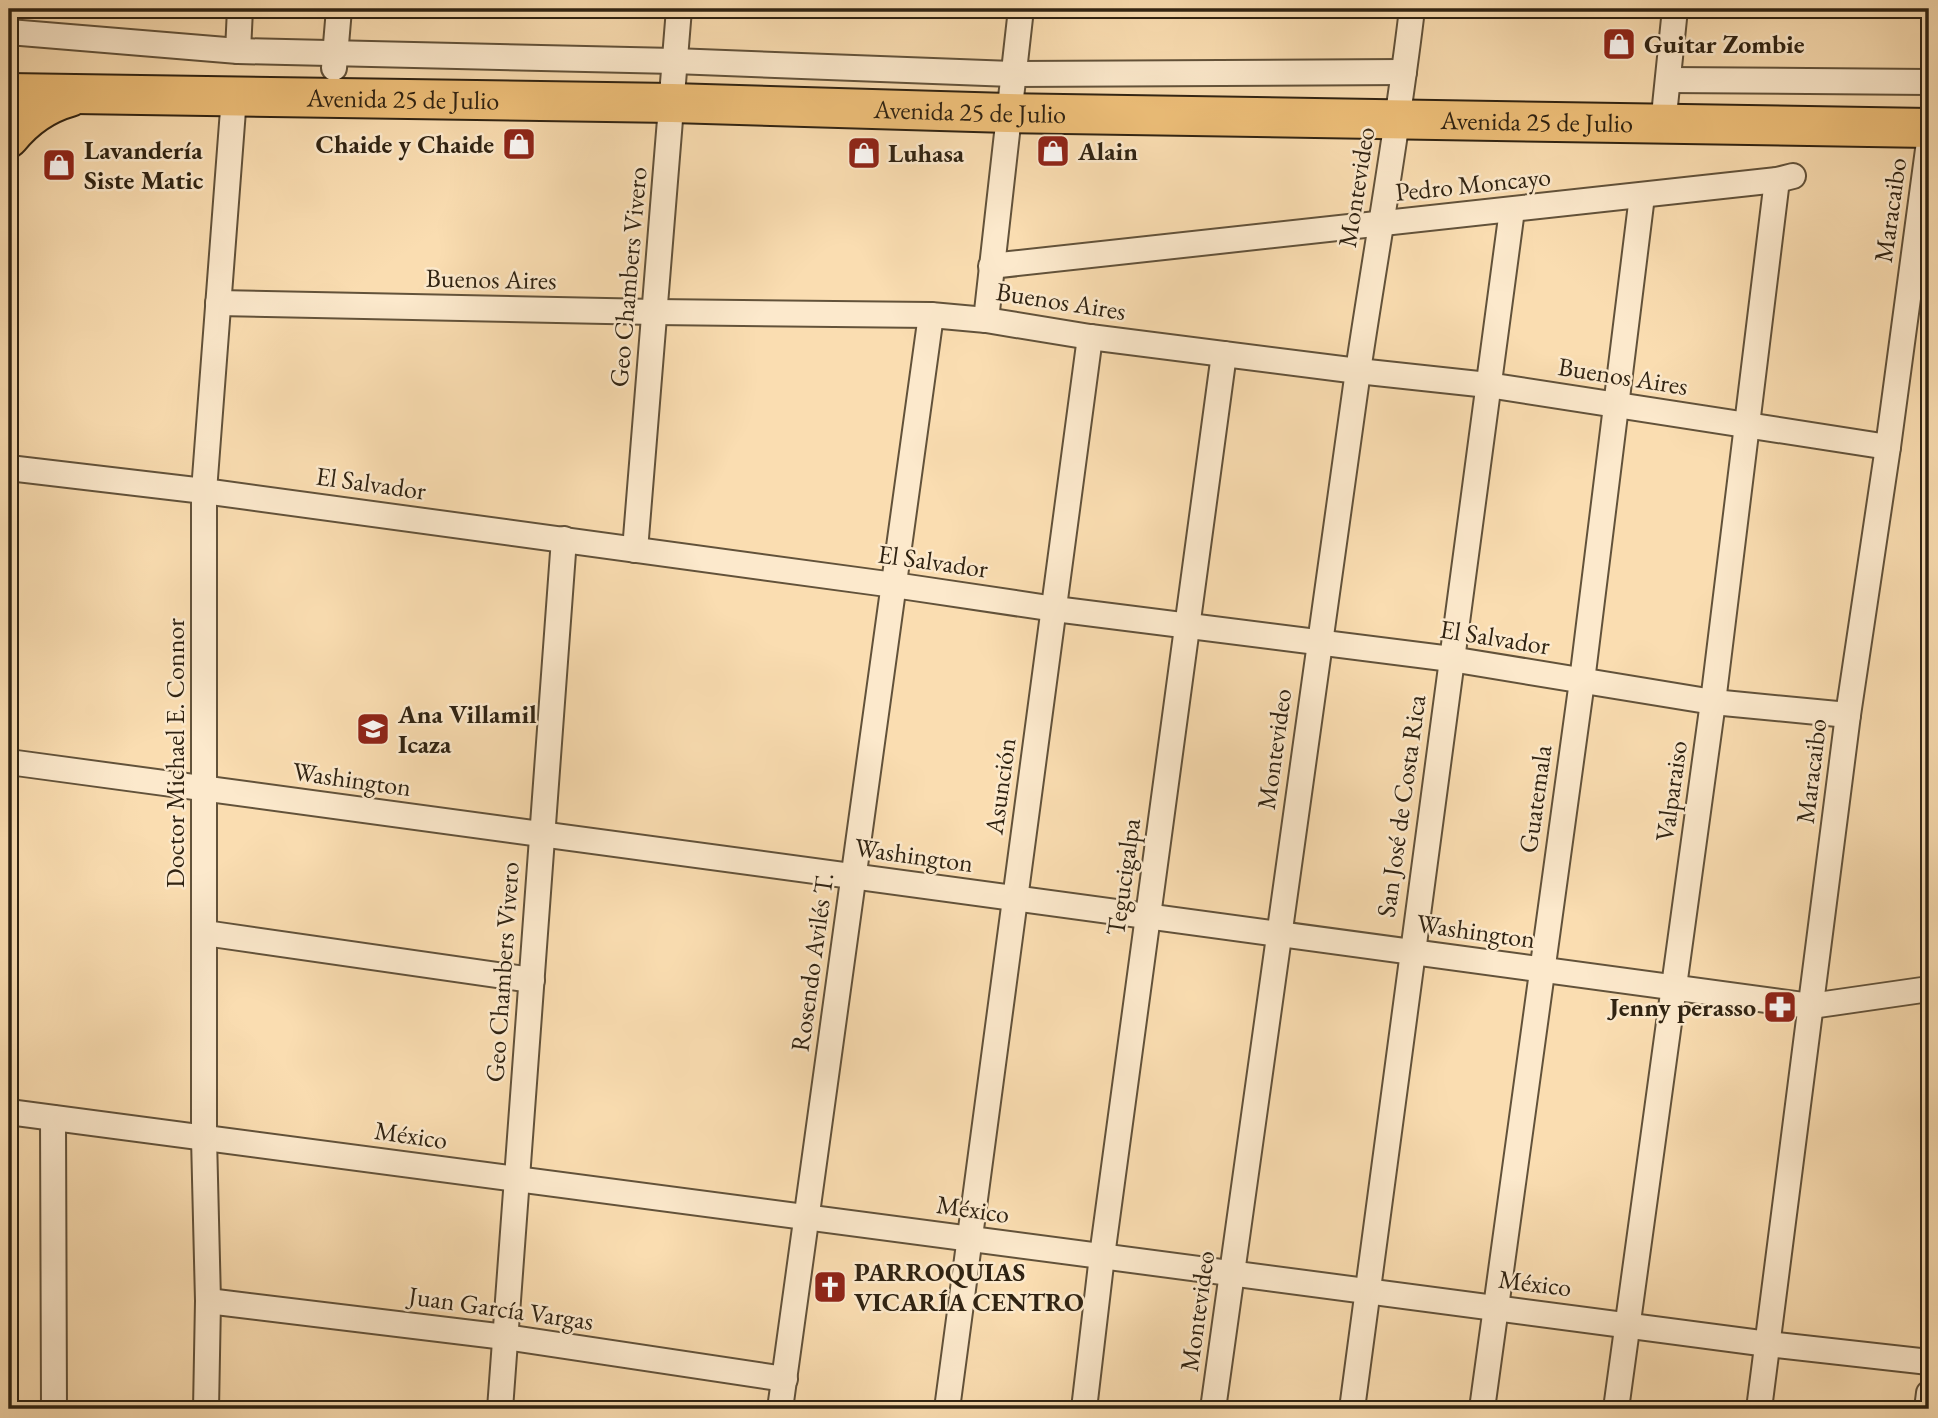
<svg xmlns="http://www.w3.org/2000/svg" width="1938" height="1418" viewBox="0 0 1938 1418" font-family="'EB Garamond',serif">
	<rect width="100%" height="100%" fill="#faddb1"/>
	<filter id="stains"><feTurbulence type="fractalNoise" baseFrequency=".00286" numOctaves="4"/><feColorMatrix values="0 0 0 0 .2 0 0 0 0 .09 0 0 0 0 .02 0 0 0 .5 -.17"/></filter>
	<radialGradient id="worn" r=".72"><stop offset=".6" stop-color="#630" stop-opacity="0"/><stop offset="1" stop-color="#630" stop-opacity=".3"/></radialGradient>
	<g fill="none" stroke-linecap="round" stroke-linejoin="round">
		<defs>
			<g id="street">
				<path d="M9,32l229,19 436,10 338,13 392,-2"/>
				<path d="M238,51l2,-42"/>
				<path d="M334,68l5,-59"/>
				<path d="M1668,80l261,2"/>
				<path d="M1663,125l12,-116"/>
				<path d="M991,266l786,-86 16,-4"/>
				<path d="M218,303l437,9 276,3 55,5 104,17 268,34 130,14 400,62"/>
				<path d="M986,320l35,-311"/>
				<path d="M9,468l195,23 690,94 161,24 396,50 262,43 135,13"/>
				<path d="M635,550l44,-541"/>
				<path d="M9,762l1802,244 118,-17"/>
				<path d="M205,933l327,47"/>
				<path d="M9,1112l1759,232 161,18"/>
				<path d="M53,1118l1,291"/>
				<path d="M208,1301l297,36 280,42"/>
				<path d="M206,1409l2,-108 -4,-163v-647l30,-394"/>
				<path d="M500,1409l64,-870"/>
				<path d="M780,1409l151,-1094"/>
				<path d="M947,1409l143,-1072"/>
				<path d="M1084,1409l18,-153 122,-902"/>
				<path d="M1213,1409l145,-1038c18,-121 40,-241 54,-362"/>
				<path d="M1352,1409l160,-1199"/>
				<path d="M1482,1409l100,-728 60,-485"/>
				<path d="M1616,1409l97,-707 64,-522"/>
				<path d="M1759,1409l89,-694 40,-268 41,-305"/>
				<path d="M1927,1409l2,-16"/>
			</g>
			<g id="primary">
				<path id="s1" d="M9,93l663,10 336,10 921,15"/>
				<path d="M9,138c16,-20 36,-34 61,-41"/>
			</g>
		</defs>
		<use href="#street" stroke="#62523a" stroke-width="28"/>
		<use href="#primary" stroke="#302312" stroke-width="42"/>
		<use href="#street" stroke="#fce9cc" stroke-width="24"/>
		<use href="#primary" stroke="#edbe78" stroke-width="38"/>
	</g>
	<defs>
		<symbol id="shop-square" viewBox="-11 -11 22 22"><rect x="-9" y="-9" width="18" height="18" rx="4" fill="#8f2418" stroke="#fce9cc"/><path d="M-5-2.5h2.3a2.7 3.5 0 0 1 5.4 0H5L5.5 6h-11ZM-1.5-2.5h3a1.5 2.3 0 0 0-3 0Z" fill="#fff"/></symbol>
		<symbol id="school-square" viewBox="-11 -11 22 22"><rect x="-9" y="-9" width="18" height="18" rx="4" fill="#8f2418" stroke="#fce9cc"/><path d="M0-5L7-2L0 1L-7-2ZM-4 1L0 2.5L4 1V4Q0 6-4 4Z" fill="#fff"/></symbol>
		<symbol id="pharmacy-square" viewBox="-11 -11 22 22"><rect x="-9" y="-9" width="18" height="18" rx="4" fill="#8f2418" stroke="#fce9cc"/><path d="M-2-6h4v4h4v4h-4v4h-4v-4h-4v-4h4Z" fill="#fff"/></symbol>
		<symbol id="church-square" viewBox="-11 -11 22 22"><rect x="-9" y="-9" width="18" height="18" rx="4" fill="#8f2418" stroke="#fce9cc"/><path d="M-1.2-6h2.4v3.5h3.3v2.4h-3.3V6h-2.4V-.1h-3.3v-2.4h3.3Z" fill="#fff"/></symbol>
	</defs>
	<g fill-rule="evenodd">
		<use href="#shop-square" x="1600" y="25" width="38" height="38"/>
		<use href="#shop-square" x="500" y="125" width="38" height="38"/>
		<use href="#shop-square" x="1034" y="132" width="38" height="38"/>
		<use href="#shop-square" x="845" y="134" width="38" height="38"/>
		<use href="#shop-square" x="40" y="146" width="38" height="38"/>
		<use href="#school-square" x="354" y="710" width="38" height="38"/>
		<use href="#pharmacy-square" x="1761" y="988" width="38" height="38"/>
		<use href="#church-square" x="811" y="1268" width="38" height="38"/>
	</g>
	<g text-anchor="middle" stroke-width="5" stroke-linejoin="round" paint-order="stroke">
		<g font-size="26" font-weight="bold" fill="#302312" stroke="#fce9cc" text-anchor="start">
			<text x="1644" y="53">Guitar Zombie</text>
			<text x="494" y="153" text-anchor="end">Chaide y Chaide</text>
			<text x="84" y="159">Lavandería<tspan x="84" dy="30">Siste Matic</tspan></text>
			<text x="1078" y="160">Alain</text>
			<text x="888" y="162">Luhasa</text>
			<text x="398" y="723">Ana Villamil<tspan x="398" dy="30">Icaza</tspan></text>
			<text x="1756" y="1016" text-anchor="end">Jenny perasso</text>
			<text x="854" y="1281">PARROQUIAS<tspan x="854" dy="30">VICARÍA CENTRO</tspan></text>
		</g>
		<g font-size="26" fill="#302312" stroke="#fce9cc">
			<text dy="9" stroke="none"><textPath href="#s1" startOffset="394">Avenida 25 de Julio</textPath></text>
			<text dy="9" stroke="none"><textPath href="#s1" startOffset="961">Avenida 25 de Julio</textPath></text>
			<text dy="9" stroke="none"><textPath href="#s1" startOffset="1528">Avenida 25 de Julio</textPath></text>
			<text transform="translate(1473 184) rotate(-6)" y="9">Pedro Moncayo</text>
			<text transform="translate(1356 187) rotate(-81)" y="9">Montevideo</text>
			<text transform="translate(1890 210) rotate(-82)" y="9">Maracaibo</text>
			<text transform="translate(628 277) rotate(-85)" y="9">Geo Chambers Vivero</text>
			<text transform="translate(491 279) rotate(1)" y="9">Buenos Aires</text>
			<text transform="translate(1061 301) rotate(9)" y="9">Buenos Aires</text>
			<text transform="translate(1623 376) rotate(9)" y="9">Buenos Aires</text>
			<text transform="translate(371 483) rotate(8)" y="9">El Salvador</text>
			<text transform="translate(933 561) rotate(8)" y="9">El Salvador</text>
			<text transform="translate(1495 637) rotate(9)" y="9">El Salvador</text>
			<text transform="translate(1274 749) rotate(-82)" y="9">Montevideo</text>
			<text transform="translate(175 753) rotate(-90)" y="9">Doctor Michael E. Connor</text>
			<text transform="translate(1811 771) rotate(-83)" y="9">Maracaibo</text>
			<text transform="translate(352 779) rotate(8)" y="9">Washington</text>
			<text transform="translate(1000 786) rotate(-82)" y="9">Asunción</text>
			<text transform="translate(1671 791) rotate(-82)" y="9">Valparaiso</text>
			<text transform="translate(1535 799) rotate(-82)" y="9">Guatemala</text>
			<text transform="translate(1401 806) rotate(-82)" y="9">San José de Costa Rica</text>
			<text transform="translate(914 855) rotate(8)" y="9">Washington</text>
			<text transform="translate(1123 877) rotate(-82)" y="9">Tegucigalpa</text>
			<text transform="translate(1476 931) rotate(8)" y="9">Washington</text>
			<text transform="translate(812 962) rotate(-82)" y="9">Rosendo Avilés T.</text>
			<text transform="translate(502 972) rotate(-86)" y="9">Geo Chambers Vivero</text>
			<text transform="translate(411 1135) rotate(8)" y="9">México</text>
			<text transform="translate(973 1209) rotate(8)" y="9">México</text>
			<text transform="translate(1535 1283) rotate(7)" y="9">México</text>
			<text transform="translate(501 1308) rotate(8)" y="9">Juan García Vargas</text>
			<text transform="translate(1197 1311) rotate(-82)" y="9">Montevideo</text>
		</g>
	</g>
	<rect width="1938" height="1418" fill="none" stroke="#faddb1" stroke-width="35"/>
	<rect x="10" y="10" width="1917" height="1397" fill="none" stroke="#302312" stroke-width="3.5"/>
	<rect x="18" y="18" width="1903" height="1383" fill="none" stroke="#302312" stroke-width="2"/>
	<rect width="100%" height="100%" filter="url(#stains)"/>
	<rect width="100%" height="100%" fill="url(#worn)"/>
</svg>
